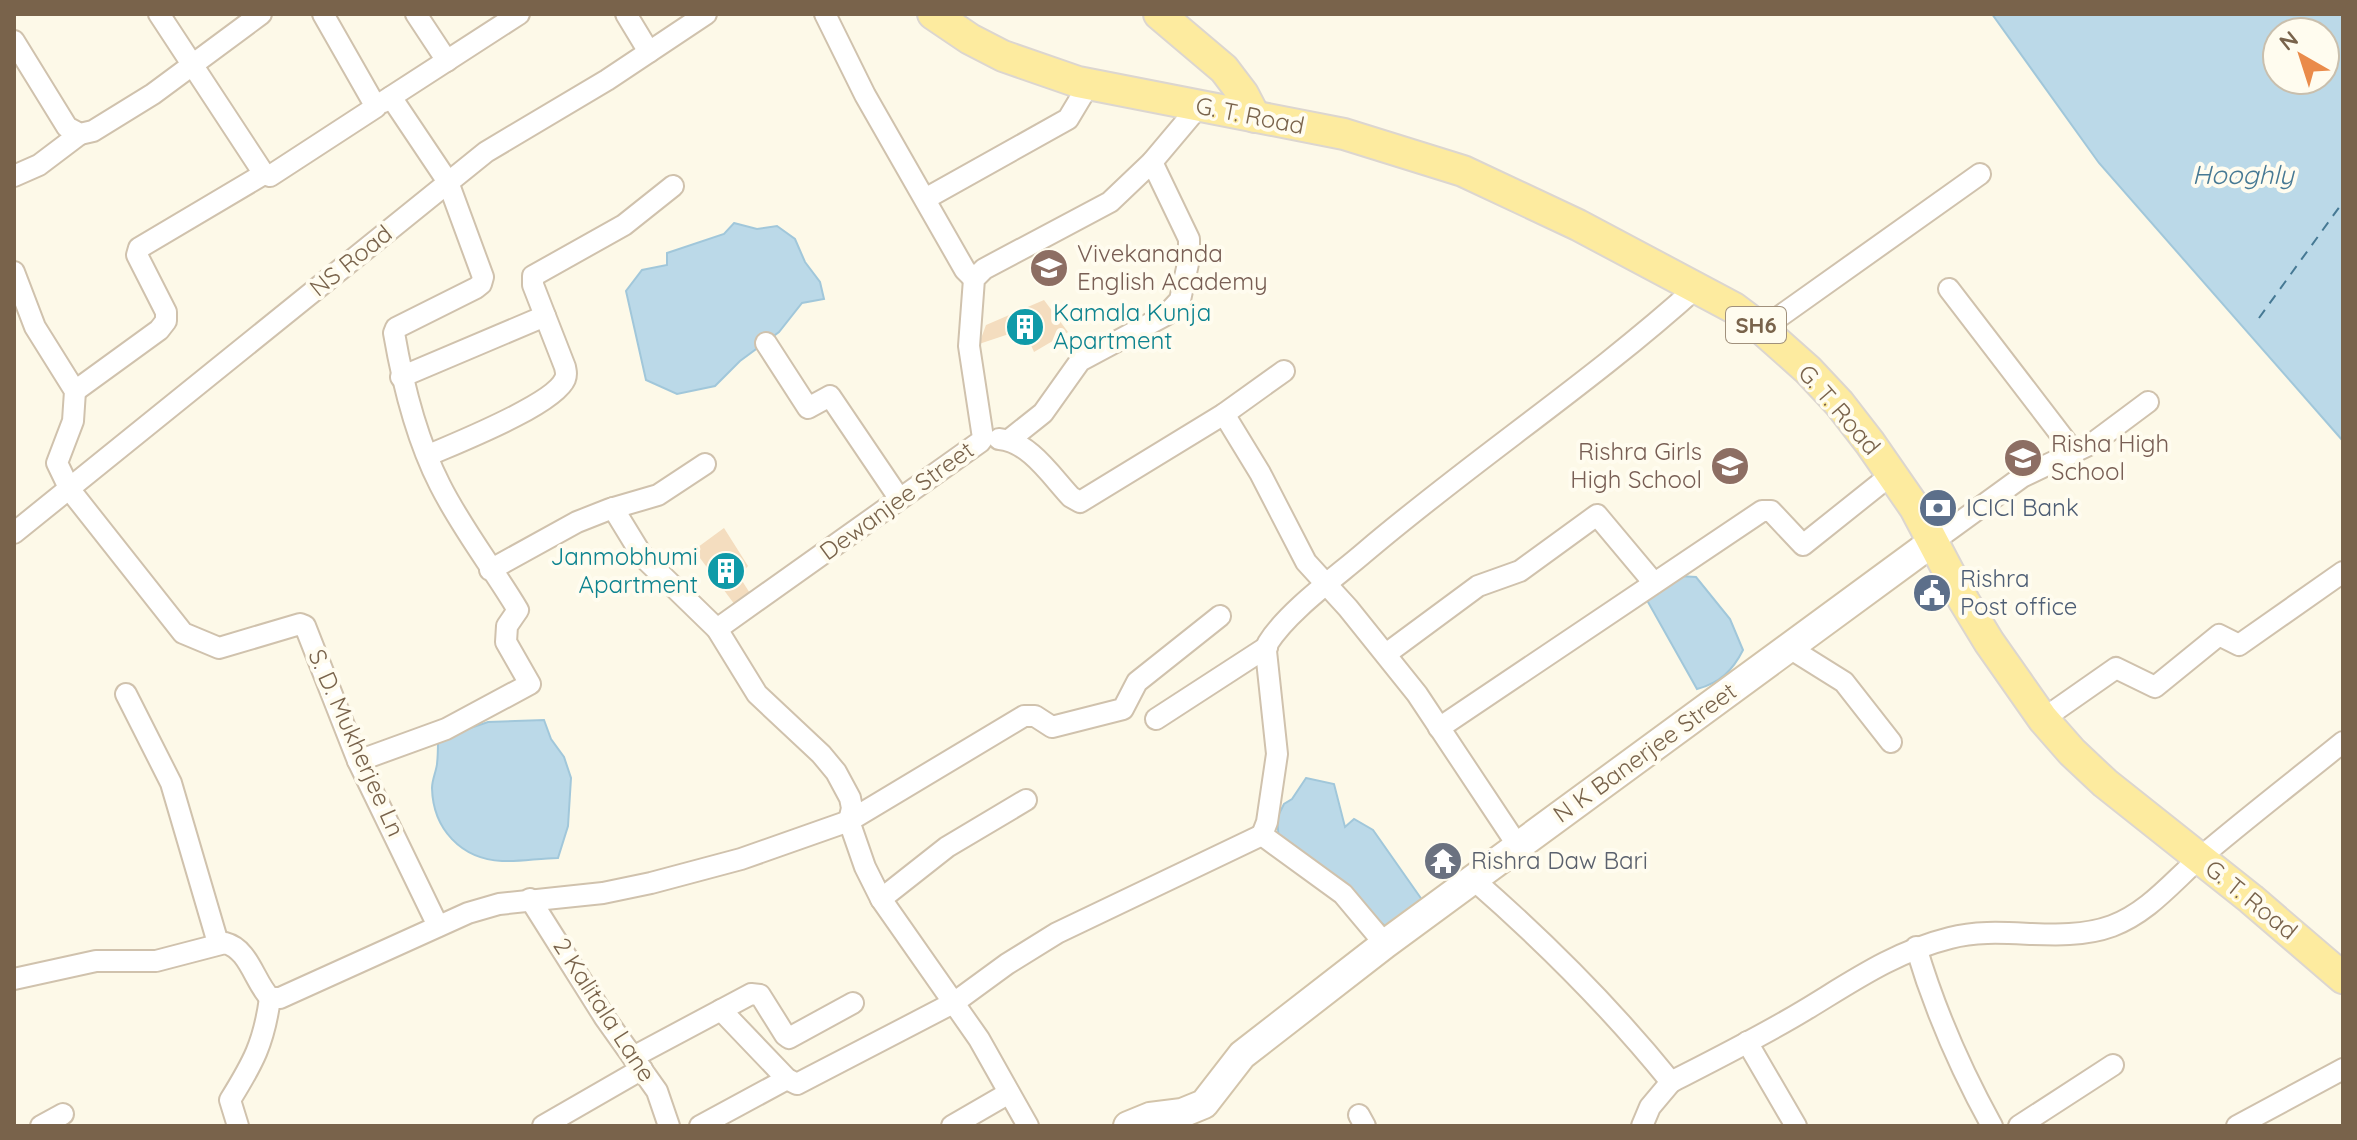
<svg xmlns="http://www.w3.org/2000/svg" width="2357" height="1140" viewBox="0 0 2357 1140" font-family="Quicksand,sans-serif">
	<rect width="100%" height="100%" fill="#fdf9e8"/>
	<g fill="#bbd9e8" stroke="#a1c7da" stroke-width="2" fill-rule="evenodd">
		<path d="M1992,14h351v427l-244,-278zM2277,32h48v48h-48z"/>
		<path d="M734,223l23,6 20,-3 18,13 10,23 15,20 4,17 -22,4 -23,29 -39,29 -25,25 -38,8 -31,-14 -20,-89 16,-21 25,-5v-12l57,-19z"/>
		<path d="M1678,576l18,1 34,42 13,31c-10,20 -23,33 -46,39l-53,-94z"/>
		<path d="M544,720l7,19 13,18 7,21 -3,48 -10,32c-18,0 -38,4 -56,3 -41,-2 -69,-32 -70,-73 0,-8 4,-16 5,-24 1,-8 1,-17 1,-25l50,-17z"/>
		<path d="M1306,778l28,6 11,43 9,-8 19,11 52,74 -31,29 -115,-92 -2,-23 7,-14 8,-5z"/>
	</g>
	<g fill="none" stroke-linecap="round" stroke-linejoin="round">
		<path stroke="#467994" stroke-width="2" stroke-dasharray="10 8" stroke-linecap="butt" d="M2259,318l84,-116"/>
	</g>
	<g fill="#f4ddbf">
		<path d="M1044,300l24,32 -34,20 -10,-23 -45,15 7,-19z"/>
		<path d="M724,528l24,38 -9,10 14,22 -15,11 -44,-59z"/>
	</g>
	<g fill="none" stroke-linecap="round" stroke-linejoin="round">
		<defs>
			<g id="street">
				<path d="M159,14l105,160 6,2 106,-69 -53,-93"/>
				<path d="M416,14l31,47"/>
				<path d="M626,14l23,38"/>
				<path d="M825,14l40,81 100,175 9,9"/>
				<path d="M14,41l53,86 13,7 13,-3 60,-37 108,-80"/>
				<path d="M383,102l136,-88"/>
				<path d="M14,176l25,-11 41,-31"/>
				<path d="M925,199l143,-80 21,-35"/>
				<path d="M14,272l21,55 40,64 -2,30 -16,42 13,27 113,143 36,15 81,-24 5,2 53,135 80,165"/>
				<path d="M1949,289l125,163"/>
				<path d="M1762,329l218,-155"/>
				<path d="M766,343l42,65 22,-12 69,102"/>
				<path d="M401,377l144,-61"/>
				<path d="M75,391l84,-61 7,-9v-9l-29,-57 2,-7 125,-74"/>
				<path d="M1224,414l36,59 46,89 42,46 69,86 101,152"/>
				<path d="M999,439c30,2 53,38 72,58l9,5 144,-88 60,-43"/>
				<path d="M1009,440l34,-27 37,-52 86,-46 14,-15 9,-41v-20l-37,-77"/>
				<path d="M429,455c27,-12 125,-50 136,-76 2,-5 1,-6 0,-12l-32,-82v-9l91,-51 49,-39"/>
				<path d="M613,508l30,49 74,72 40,65 64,60 15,18 14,26 2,10 -3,13 16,46 16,32 98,140 49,87"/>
				<path d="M14,533l472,-381 121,-72 99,-66"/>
				<path d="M1934,541l88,-64 71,-34 55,-41"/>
				<path d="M490,570l87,-48 33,-13 48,-14 47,-31"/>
				<path d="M717,629l263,-187 3,-4 -14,-92 5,-67 10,-10 126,-67 42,-40 48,-57"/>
				<path d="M1788,647l56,35 47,60"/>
				<path d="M1386,654l92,-68 42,-15 77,-56 57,68"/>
				<path d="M126,694l45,89 47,160"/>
				<path d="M1156,719l111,-72"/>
				<path d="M2043,719l73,-51 39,19 64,-52 20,10 104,-73"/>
				<path d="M1439,728l323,-217h9l32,34 89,-71"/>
				<path d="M358,761l88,-32 84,-45 -24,-42 1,-16 11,-16c-25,-42 -56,-81 -78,-125 -24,-47 -37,-100 -46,-152l2,-5 80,-40 5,-4 2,-7 -35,-95 -57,-85"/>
				<path d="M1474,880c71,62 138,129 197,202 45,-23 91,-46 134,-72 48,-29 89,-58 145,-72 52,-14 110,7 162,-12 37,-14 61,-45 90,-70 46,-39 94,-76 141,-114"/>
				<path d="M530,899l75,119 52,73 12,35"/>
				<path d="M881,899l66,-52 79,-47"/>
				<path d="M1385,944l-42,-50 -81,-59 5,-13 10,-68 -11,-103 2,-8c20,-32 68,-66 97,-91 108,-92 227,-170 332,-265"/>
				<path d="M1916,947c19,64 44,121 76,179"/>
				<path d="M14,979l82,-18h60l69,-18c24,6 29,38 45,55h10l188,-85 31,-9 104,-11 48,-10 90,-24 108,-38 175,-105h11l17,11 71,-18 14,-27 83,-66"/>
				<path d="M721,1010l66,69 10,5 158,-82 52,-38 50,-31 205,-98"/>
				<path d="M1747,1042l49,84"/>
				<path d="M633,1057l118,-63 9,1 25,40 4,3 64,-35"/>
				<path d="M1359,1115l6,11"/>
				<path d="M41,1126l22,-12"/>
				<path d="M238,1126l-8,-26c23,-37 34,-57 40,-102"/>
				<path d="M543,1126l99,-57"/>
				<path d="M700,1126l87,-47"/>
				<path d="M952,1126l57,-33"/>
				<path d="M1642,1126l8,-19 21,-25"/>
				<path d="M2019,1126l94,-61"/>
				<path d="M2237,1126l106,-57"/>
			</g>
			<path id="secondary" d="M1128,1126l22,-9 32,-4 22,-9 38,-49 143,-111 549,-403"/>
			<g id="primary">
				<path d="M933,14l37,25 33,17 75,26 266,52 119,37 115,54 156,83 28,21 46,41 31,33 31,40 45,65 49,93 25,41 54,77 29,33 33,31 146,116 92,79"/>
				<path d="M1159,14l65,55 19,25 12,23"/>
			</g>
		</defs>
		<use href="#street" stroke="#d0c2ad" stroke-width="24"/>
		<use href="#secondary" stroke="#d3c4aa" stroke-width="32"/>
		<use href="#primary" stroke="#dcd6d0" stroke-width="34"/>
		<use href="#street" stroke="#fff" stroke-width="20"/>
		<use href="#secondary" stroke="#fff" stroke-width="28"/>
		<use href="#primary" stroke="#fdeb9f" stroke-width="30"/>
	</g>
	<defs>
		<symbol id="school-disc" viewBox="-11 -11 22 22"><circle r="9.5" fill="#8d6e63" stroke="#fffcef"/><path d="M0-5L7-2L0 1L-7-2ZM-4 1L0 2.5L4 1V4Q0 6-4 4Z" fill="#fff"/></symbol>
		<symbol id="building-disc" viewBox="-11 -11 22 22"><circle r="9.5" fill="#0f9aa8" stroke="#fffcef"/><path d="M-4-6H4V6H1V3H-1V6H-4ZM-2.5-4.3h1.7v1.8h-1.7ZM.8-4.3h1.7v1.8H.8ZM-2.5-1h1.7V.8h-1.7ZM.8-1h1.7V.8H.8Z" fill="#fff"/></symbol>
		<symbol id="bank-disc" viewBox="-11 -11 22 22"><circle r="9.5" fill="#5c6f8a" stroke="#fffcef"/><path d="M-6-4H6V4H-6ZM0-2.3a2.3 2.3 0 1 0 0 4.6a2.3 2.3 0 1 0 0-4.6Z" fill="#fff"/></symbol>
		<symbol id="civic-disc" viewBox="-11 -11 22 22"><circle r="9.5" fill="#5c6f8a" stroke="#fffcef"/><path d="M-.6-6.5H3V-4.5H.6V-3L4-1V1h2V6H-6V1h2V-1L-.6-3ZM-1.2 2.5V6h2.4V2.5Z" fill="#fff"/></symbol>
		<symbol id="temple-disc" viewBox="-11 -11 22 22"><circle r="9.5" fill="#6b7280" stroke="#fffcef"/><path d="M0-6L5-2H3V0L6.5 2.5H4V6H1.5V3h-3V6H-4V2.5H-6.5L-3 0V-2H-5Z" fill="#fff"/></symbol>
	</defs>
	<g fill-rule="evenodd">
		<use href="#school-disc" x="1027" y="246" width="44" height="44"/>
		<use href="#building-disc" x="1003" y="305" width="44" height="44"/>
		<use href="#school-disc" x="2001" y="436" width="44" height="44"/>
		<use href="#school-disc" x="1708" y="444" width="44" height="44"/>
		<use href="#bank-disc" x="1916" y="486" width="44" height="44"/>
		<use href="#building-disc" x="704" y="549" width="44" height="44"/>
		<use href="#civic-disc" x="1910" y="571" width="44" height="44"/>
		<use href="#temple-disc" x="1421" y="839" width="44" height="44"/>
	</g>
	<g text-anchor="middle" stroke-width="8" stroke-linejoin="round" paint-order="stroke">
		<rect fill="#fffcef" stroke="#a1917c" stroke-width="2" x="1726" y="307" width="60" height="36" rx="6"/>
		<g font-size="22" font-weight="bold" fill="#79634b">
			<text x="1756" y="333">SH6</text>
		</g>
		<g font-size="24" fill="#79634b" stroke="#fffcef">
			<text transform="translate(1250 116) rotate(11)" y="8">G. T. Road</text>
			<text transform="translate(351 261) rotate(-39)" y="8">NS Road</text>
			<text transform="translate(1839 410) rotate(49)" y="8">G. T. Road</text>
			<text transform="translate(897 501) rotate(-36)" y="8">Dewanjee Street</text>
			<text transform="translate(356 743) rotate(66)" y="8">S. D. Mukherjee Ln</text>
			<text transform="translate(1645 753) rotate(-36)" y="8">N K Banerjee Street</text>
			<text transform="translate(2251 900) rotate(39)" y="8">G. T. Road</text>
			<text transform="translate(604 1010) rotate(57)" y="8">2 Kalitala Lane</text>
		</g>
		<g font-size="24" fill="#785e54" stroke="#fffcef" text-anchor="start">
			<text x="1077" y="262">Vivekananda<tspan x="1077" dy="28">English Academy</tspan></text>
			<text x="2051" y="452">Risha High<tspan x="2051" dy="28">School</tspan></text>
			<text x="1702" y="460" text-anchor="end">Rishra Girls<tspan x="1702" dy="28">High School</tspan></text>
		</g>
		<g font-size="24" fill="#0d838f" stroke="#fffcef" text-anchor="start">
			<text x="1053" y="321">Kamala Kunja<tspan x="1053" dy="28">Apartment</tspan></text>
			<text x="698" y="565" text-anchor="end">Janmobhumi<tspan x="698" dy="28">Apartment</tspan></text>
		</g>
		<g font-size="24" fill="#4e5e75" stroke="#fffcef" text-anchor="start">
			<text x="1966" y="516">ICICI Bank</text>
			<text x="1960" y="587">Rishra<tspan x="1960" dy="28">Post office</tspan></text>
		</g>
		<g font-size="24" fill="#5b616d" stroke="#fffcef" text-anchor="start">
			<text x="1471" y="869">Rishra Daw Bari</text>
		</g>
		<g font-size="26" font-style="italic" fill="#467994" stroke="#fffcef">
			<text x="2243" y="184">Hooghly</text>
		</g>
	</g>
	<rect width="2357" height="1140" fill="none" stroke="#79634b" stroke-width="32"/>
	<g transform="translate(2301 56) rotate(321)"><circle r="38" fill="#fffcef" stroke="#c9bfad" stroke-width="2"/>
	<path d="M0-6L14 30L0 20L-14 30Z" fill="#ea8b4a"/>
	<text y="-12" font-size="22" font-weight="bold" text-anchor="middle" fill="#79634b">N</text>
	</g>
</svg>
